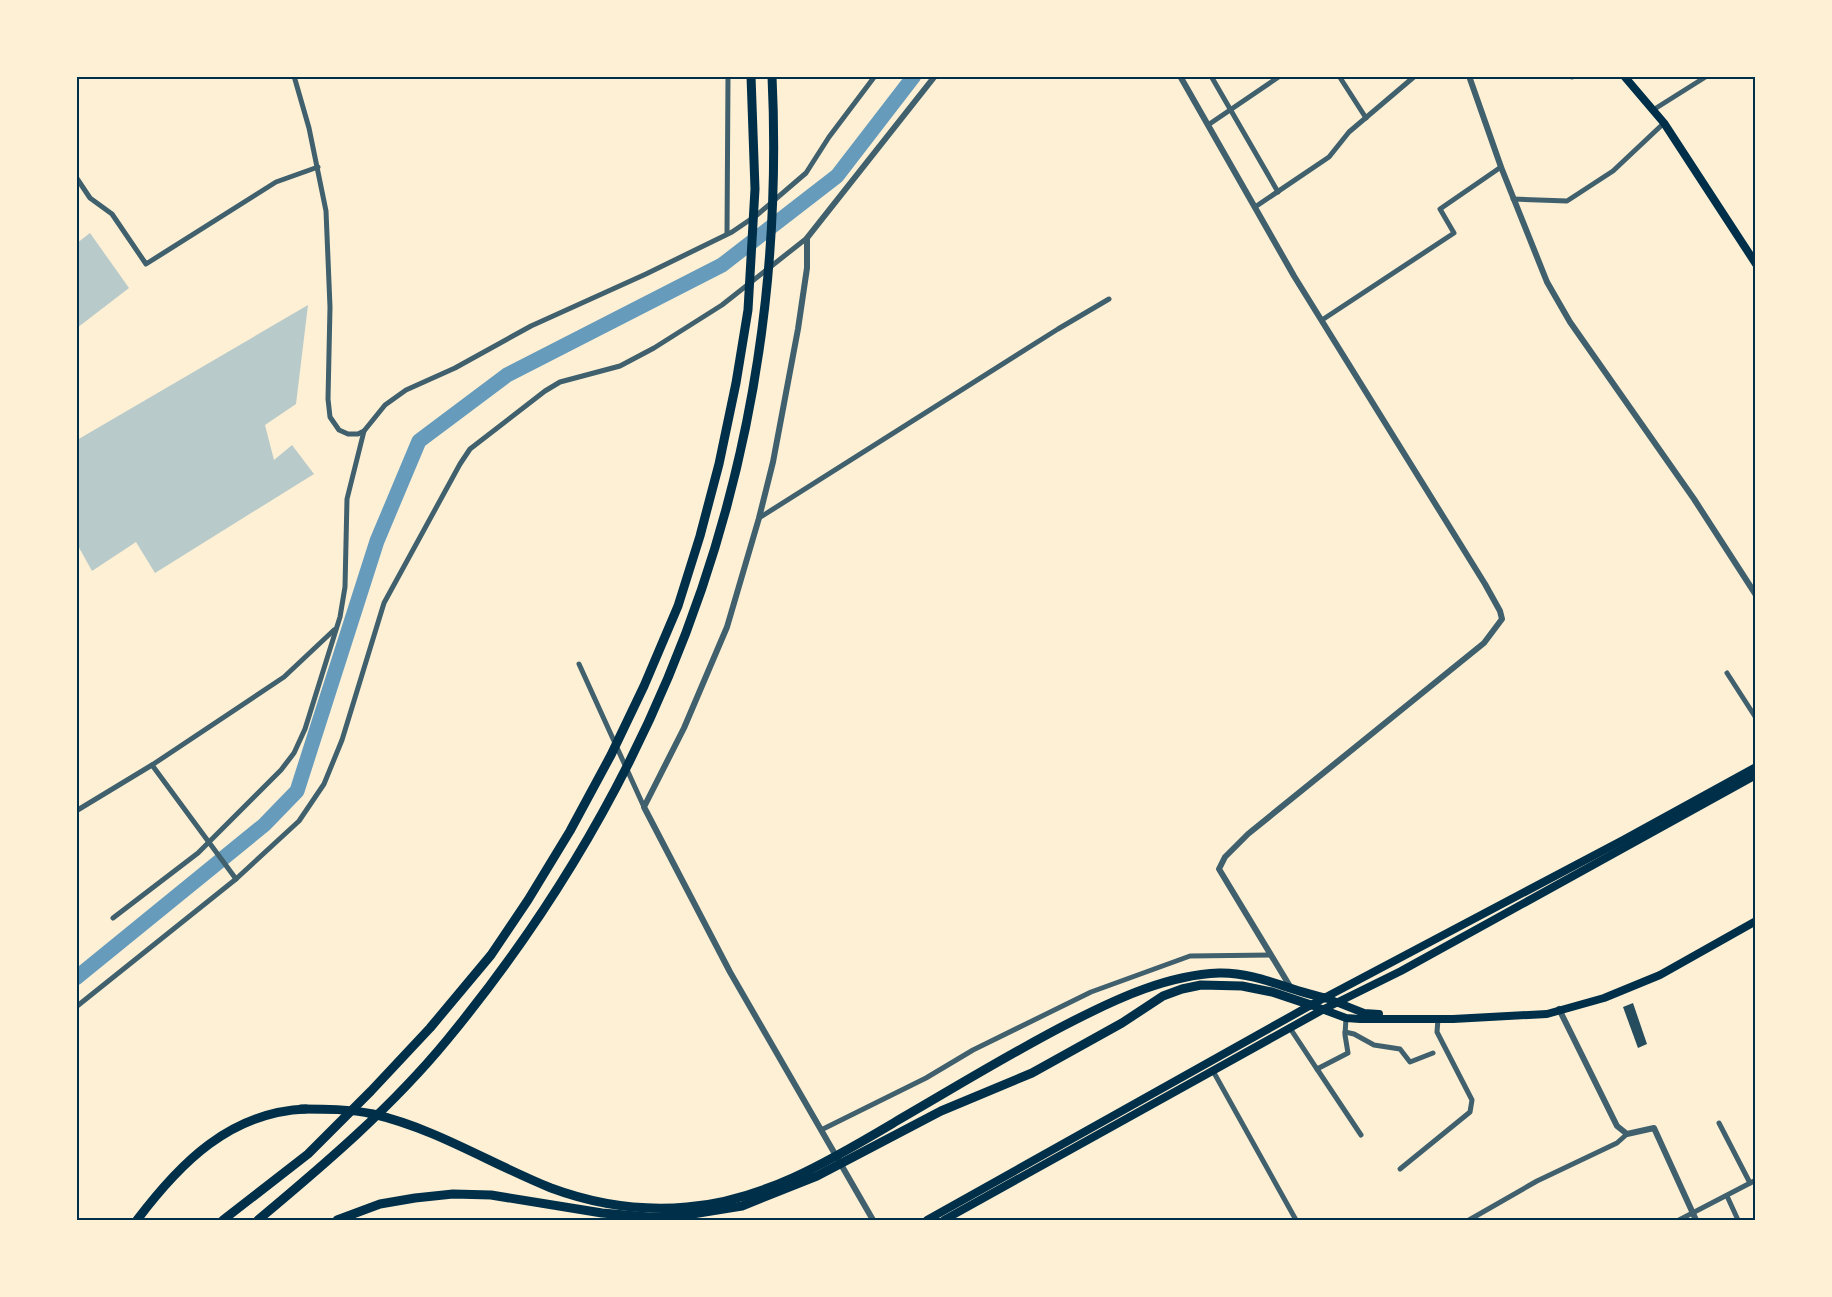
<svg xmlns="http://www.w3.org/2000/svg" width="1832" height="1297" viewBox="0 0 1832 1297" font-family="'Open Sans',sans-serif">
	<rect width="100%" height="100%" fill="#fdf0d5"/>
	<g fill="#b9caca">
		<path d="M90,233l39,55 -52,40v-85z"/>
		<path d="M308,305l-12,99 -31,21 9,35 18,-15 22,29 -159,99 -19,-31 -44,29 -15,-27v-104z"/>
	</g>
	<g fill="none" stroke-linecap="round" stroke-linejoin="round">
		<path stroke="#669bbc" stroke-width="15" d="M76,978l188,-153 33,-34 80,-250 42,-100 88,-66 215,-110 115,-89 77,-100"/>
	</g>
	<path fill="#264d5e" d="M1633,1003l14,41 -9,4 -15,-41z"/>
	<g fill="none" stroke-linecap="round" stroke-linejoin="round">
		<g stroke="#3f606c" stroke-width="5">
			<path d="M294,76l15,52 17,83 4,96 -2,92 2,18 9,13 9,4h10l6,-3 21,-26 21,-15 49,-22 76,-42 115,-52 86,-42 25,-17 49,-42 23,-36 46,-61"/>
			<path d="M1211,76l67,116"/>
			<path d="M1339,76l27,42"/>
			<path d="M1572,77v-1"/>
			<path d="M1653,110l54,-34"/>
			<path d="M1208,125l72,-49"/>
			<path d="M76,177l14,21 22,16 34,50 130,-82 42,-15"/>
			<path d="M1513,199l54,2 46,-30 51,-48"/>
			<path d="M1255,207l74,-50 20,-25 66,-56"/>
			<path d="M727,234l1,-158"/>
			<path d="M1322,320l132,-87 -14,-24 61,-42"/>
			<path d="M759,518l299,-189 51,-30"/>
			<path d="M579,664l65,143"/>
			<path d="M1727,673l29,45"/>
			<path d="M152,765l84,114"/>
			<path d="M76,811l76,-46 132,-88 50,-47"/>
			<path d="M113,918l85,-65 83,-83 13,-17 11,-24 35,-112 5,-30 2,-88 17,-68"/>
			<path d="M76,1007l160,-128 63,-58 25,-37 18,-44 42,-137 76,-139 10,-15 75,-58 15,-9 60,-16 34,-18 68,-43 85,-67"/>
			<path d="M1290,1028l27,41 31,-16 -3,-18 1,-17"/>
			<path d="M1345,1032l9,2 20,11 26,4 10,13 23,-9"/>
			<path d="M1317,1069l44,66"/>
			<path d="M1213,1071l83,149"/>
			<path d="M1719,1123l31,60"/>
			<path d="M821,1130l105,-52 47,-28 118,-58 99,-36 81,-1"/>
			<path d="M1400,1169l70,-57 2,-12 -35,-68 1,-13"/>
			<path d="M1727,1196l11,24"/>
			<path d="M1469,1220l68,-39 80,-38 10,-9"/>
			<path d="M1679,1220l77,-40"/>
		</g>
		<g stroke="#3f606c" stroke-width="6">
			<path d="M1180,76l114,200 191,308 15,27 2,8 -18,24 -236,191 -23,23 -6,12 72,119"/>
			<path d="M1469,76l32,91 46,115 23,40 124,177 62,96"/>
			<path d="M1559,1009l58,117 10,8 27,-6 42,92"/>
			<path d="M873,1220l-143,-248 -86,-165 40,-79 43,-101 32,-109 14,-56 25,-133 9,-61v-30l128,-162"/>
		</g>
		<path stroke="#003049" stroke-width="8" d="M1624,76l40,47 92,141"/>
		<g stroke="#003049" stroke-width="8">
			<path d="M1326,998l38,15 15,1"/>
			<path d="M1311,1005l35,13 14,1h93l94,-5 57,-16 56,-23 96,-54"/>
		</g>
		<g stroke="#003049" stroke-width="8">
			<path d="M927,1220l384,-215 312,-165 133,-73"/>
			<path d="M944,1220l380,-211 77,-38 355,-196"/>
		</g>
		<g stroke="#003049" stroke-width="9">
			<path d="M301,1109c24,0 49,0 72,5 64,15 118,50 178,74 43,16 91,23 136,19 76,-6 144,-47 208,-85 59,-34 117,-70 178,-101 45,-23 95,-46 146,-48 37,-1 71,18 107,25"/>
			<path d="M137,1220c43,-57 93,-108 169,-111"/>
			<path d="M223,1220l85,-66 63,-63 59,-63 61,-73 37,-55 42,-69 41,-76 33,-69 34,-80 22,-70 19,-72 17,-81 12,-73 7,-121 -4,-113"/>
			<path d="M258,1220c67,-56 134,-113 189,-180 229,-278 342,-604 325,-964"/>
			<path d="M337,1220l43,-16 35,-6 38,-4 38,1 111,18 47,4 31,-1 62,-10 75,-30 124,-65 91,-38 90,-50 41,-27 19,-7 19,-4 41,1 30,6 39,13"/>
		</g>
	</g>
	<rect width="1832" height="1297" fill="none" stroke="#fdf0d5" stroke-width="156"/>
	<rect x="78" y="78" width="1676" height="1141" fill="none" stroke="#003049" stroke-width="2"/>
</svg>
